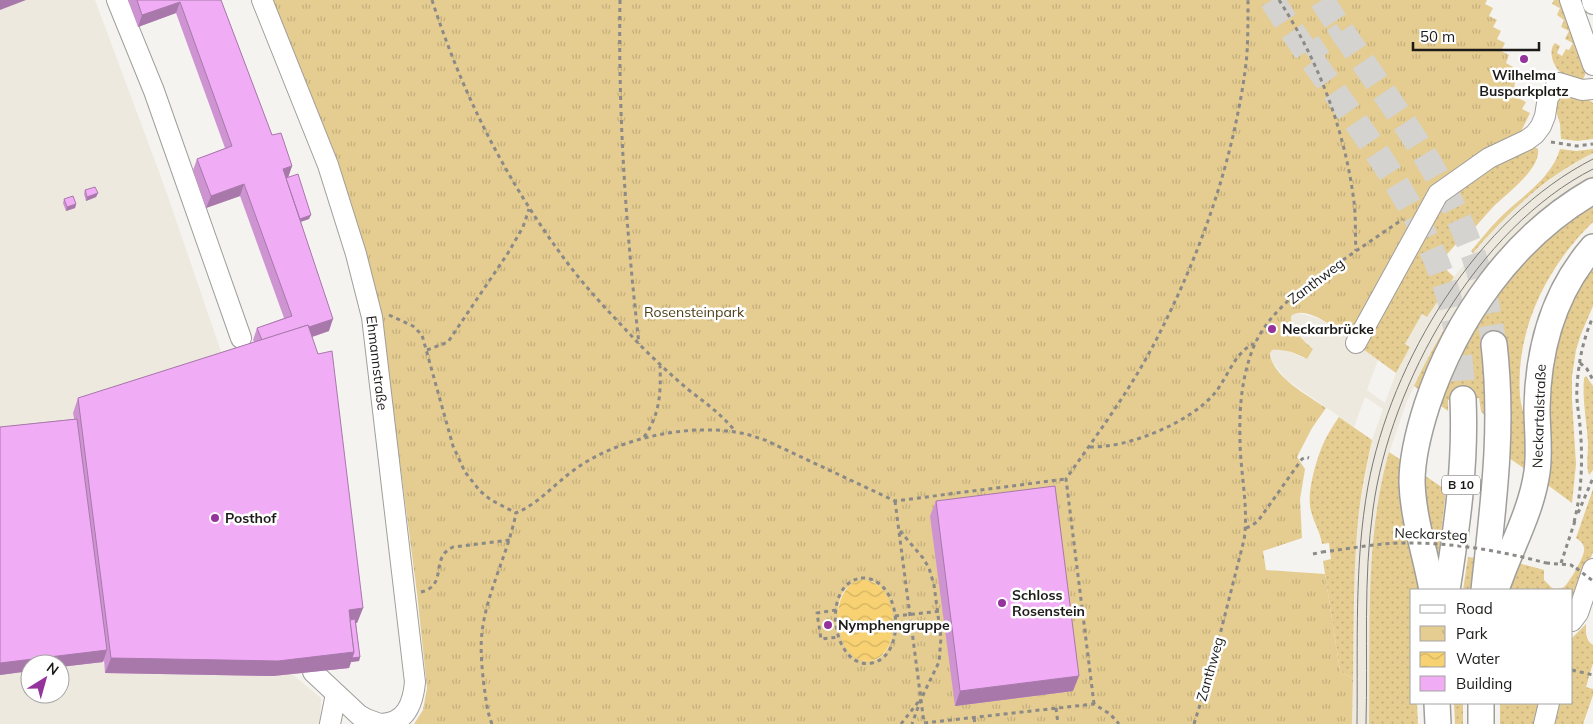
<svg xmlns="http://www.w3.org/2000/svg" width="1593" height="724" viewBox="0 0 1593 724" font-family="Mulish,sans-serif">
	<defs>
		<pattern id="grass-dots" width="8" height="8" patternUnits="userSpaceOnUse" patternTransform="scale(1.25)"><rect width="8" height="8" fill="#e5cc91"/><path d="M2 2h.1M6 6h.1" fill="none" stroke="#c4af7c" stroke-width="1.8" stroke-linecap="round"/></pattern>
		<pattern id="park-tufts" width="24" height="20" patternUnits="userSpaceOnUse" patternTransform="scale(1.25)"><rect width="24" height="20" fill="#e5cc91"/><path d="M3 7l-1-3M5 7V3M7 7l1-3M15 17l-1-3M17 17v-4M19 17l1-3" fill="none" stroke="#c4af7c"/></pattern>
		<pattern id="water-waves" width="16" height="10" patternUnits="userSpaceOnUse" patternTransform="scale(1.25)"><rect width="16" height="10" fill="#f7d172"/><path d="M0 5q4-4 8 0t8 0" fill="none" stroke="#d3b362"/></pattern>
	</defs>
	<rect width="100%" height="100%" fill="#f5f3ef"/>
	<g fill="#eee9de">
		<path d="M0,0h95l69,185 62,181 -153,47v18l-73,8z"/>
		<path d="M1593,153v23l-34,22 -27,22 -60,67 -31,45 -34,69 -19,55 -11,52 -6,77 -2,139h-17l3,-158 4,-56 13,-70 11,-31 -18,-12 -11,30 -67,-47 -15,-18 -2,-10 2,-2h13l22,9 6,-10 -15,-15 -6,-11 -1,-7 1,-2 6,-1 19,5 14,7 47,35 -11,30 18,13 11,-30 14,-26 -5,-3 17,-30 5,3 27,-40 19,-24 32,-36 16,-15 44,-33z"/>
		<path d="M103,662l3,11 167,3 19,-2 29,24 -1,26h-320v-49l30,-4v23h30v-27z"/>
	</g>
	<g fill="url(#grass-dots)">
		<path d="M1554,0h8l24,69 -1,6 -3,6c-6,-2 -13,-4 -19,-7 -9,-5 -16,-23 -8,-31l5,3 -3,7 5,3 4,-7 3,1 4,-7 -8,-4 4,-8 -8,-4 3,-7 -7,-5 3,-7 -8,-4z"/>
		<path d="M1563,94l23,4 7,5v36l-16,2 -16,-2 -1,-15 -6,-20z"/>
		<path d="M1533,146l5,3c3,20 -32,45 -45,58 -11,12 -21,24 -32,36l-2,-2 -20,22 15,14 -27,40 -5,-3 -17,30 5,3 -14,26 -33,-24 87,-158 41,-29z"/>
		<path d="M1560,149l16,2 17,-2v4c-48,24 -86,60 -120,100l-2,-2c11,-13 21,-26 34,-38 20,-19 47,-36 55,-64z"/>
		<path d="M1593,176v5l-20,13 -151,198 -8,-6c40,-85 96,-162 179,-210z"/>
		<path d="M1593,201v21c-46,44 -78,108 -73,174 1,13 7,25 8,37 2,12 0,26 0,38l-19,-13 1,-70 -26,-25v52l-3,-4 -2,-13 -31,2v11l-11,-8 28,-61 55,-81z"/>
		<path d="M1593,261v45l-12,28 -5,16 -4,26v25l4,63 -4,39 -27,-20 2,-88 9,-67z"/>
		<path d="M1586,376l7,10v84l-4,5c-3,-8 -1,-21 -1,-31 -1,-22 -6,-44 -4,-66z"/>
		<path d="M1339,417l33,23c-5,23 -10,47 -13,71 -6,56 -5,112 -6,168l-13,-8 -17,-110 8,-2 -2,-16 -7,1c-2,-13 -8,-21 -11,-33 -5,-18 6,-55 14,-71 4,-8 9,-16 14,-23z"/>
		<path d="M1389,452l15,10 16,128h-8v113h5l1,21h-49c2,-91 -5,-184 20,-272z"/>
		<path d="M1421,473l25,17 -9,79z"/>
		<path d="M1593,489v63l-21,58v-20h-62l8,-27 26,7v10l8,8c4,1 8,1 12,-1 5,-4 20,-30 20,-36 1,-6 -3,-10 -8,-13z"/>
		<path d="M1468,557l8,1 -5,32h-8z"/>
		<path d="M1586,624c0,8 -1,16 7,21v18l-7,24 7,2v6l-10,29h-29l3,-21h15v-65z"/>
		<path d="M1454,703h9v21h-8z"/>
		<path d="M1500,703h43l-5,21h-38z"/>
	</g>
	<path fill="url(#park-tufts)" fill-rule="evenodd" d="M272,0h1215l-2,4 8,4 -4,8 8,4 -4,7 8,4 -4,8 8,4 -4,8 8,4 -3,8 7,4 -3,7 7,4 -3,8 8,4 -4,8 8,4 -4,7 8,4 -13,27 -83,52 -85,146c-12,-9 -44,-34 -58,-22 0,14 13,25 22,33l-6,10c-11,-6 -22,-10 -35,-9l-2,3c1,23 39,43 56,55l-14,20 -15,29 8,12 -5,30 2,39 -39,13 3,19 59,4 15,97 13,8 -1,45h-938l9,-14 4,-22 -10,-95 -35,-267 -71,-231zM870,580c31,12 31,85 -4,81 -26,-3 -38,-60 -18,-74 5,-4 15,-5 22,-7z"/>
	<path fill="url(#water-waves)" d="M862,580c38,-2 42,79 7,81 -34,2 -45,-74 -7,-81z"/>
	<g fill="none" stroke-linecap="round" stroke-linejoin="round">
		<path stroke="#d4d3cf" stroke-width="20" stroke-dasharray="20 10" stroke-linecap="butt" d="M1307,55l35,-23"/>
		<g stroke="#d4d3cf" stroke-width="25" stroke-dasharray="25 12" stroke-linecap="butt">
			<path d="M1272,0c56,90 131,172 169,273 15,40 20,83 22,126"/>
			<path d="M1322,0c49,79 112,153 146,241 14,33 20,68 26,103"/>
		</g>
		<defs>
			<g id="minor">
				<path d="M117,0l37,91 87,247"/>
				<path d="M262,0l66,165 28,89 16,63 43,365c-2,22 -9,41 -34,42"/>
				<path d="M1570,0l23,65"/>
				<path d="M1592,0l1,4"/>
				<path d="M1356,343l82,-149 51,-36 38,-18 8,-6 6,-8 4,-10 3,-19 11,-14 23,7 11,-1"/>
				<path d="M1572,621l6,-8 15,-44"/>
				<path d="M313,672l46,43 7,4 14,5"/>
				<path d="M330,724l6,-30"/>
				<path d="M1544,724l5,-21"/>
			</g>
			<g id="major">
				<path d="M1432,590c-6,-35 -19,-71 -20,-108 0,-26 7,-52 15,-77 29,-87 86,-168 166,-214"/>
				<path d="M1447,590c10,-64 19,-126 16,-191"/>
				<path d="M1484,590c9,-84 20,-160 10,-246"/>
				<path d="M1496,590c13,-40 35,-76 41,-118 3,-22 0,-42 0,-64 1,-59 17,-116 56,-161"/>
				<path d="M1437,703l1,21"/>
				<path d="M1481,703v21"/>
			</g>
		</defs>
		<use href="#minor" stroke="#a09e9a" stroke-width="22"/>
		<use href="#major" stroke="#a09e9a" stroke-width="28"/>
		<g stroke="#8b8a87" stroke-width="3" stroke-dasharray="4 4" stroke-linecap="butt">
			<path d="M432,0c31,96 76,184 137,265 21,28 47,54 71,80 16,16 32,31 50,46 17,13 31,23 45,40"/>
			<path d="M620,0c-2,115 6,229 19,344"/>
			<path d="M1279,0c39,60 66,130 75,202 2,16 1,33 2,49"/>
			<path d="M1551,142l26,4 16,-2"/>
			<path d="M389,315l24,11 9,9 31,111 12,26 15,19 11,9 25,13c25,-11 37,-28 58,-43 42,-31 110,-46 161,-38 10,1 20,5 30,8l130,61 171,-22"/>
			<path d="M427,350l21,-8 60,-89 15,-26 6,-18"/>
			<path d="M1580,363l7,6 6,11"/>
			<path d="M644,437c16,-22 17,-45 16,-71"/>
			<path d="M1090,447c38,1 99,-24 124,-53 13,-15 21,-43 40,-50"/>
			<path d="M895,501l29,222 170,-19 16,10 9,10"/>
			<path d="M1578,513l15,-35"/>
			<path d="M1574,522c8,-31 9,-64 6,-96 -1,-12 -4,-25 -3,-38 1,-24 6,-49 16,-71"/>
			<path d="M1246,528l5,-2 7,-5 44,-62 4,-2 3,1"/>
			<path d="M900,531l23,27 6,10 5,17 7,53 -2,24 -18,37 -9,25"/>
			<path d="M1313,554l9,-2"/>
			<path d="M1546,563l25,2 4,3"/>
			<path d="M1561,563l14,-42"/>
			<path d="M861,578c41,-2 47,78 11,85 -39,8 -53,-78 -11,-85z"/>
			<path d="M421,592c28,-7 8,-34 32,-45l57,-7"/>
			<path d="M836,610l-19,3 4,26 18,-2"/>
			<path d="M895,616l47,-5"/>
			<path d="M1572,670l21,5"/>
			<path d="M1094,704l-28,-225c30,-43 62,-86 87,-133 36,-69 65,-142 82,-219 5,-24 10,-49 12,-74 1,-18 1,-35 1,-53"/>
			<path d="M1056,708l2,16"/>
			<path d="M974,718l1,6"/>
			<path d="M492,724c-5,-12 -6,-25 -8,-38 -2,-17 -4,-37 -2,-54 5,-41 26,-78 34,-119"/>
			<path d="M901,724l18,-23"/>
			<path d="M1194,724l18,-58 32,-126c5,-33 -4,-68 -4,-101 -1,-32 2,-64 14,-93 16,-37 52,-60 83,-82 22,-15 44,-30 66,-45"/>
		</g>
		<use href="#minor" stroke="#fff" stroke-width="20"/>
		<use href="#major" stroke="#fff" stroke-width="25"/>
		<g stroke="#7a7977" stroke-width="1">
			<path d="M1357,724c1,-79 -3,-160 11,-238 23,-125 109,-268 225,-327"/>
			<path d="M1366,724c2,-71 -3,-144 7,-215 17,-126 104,-281 220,-340"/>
		</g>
		<g stroke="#8b8a87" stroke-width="3" stroke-dasharray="4 4" stroke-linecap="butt">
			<path d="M1322,552c26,-3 51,-8 77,-9 50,-1 99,7 147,20"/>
			<path d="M1576,568l17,13"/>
		</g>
	</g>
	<g fill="#ce94d2">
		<path d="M128,0h93l51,135 20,31 -4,11 21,42 -8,3 28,109 -17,6 51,271 -6,15h-1l4,34 -1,4 -8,1 -2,6 -76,8 -168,-3 -1,-13 -1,2 -43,5v-3h-30v7l-30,4v-248l74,-8 -1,-6 5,-15 176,-56 -1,-2 4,-12 27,-10 -44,-122 -34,12 -13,-38 4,-11 28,-11 -49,-135 -38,14z"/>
		<path d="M85,190l13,3 -2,4 -10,4 -2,-7z"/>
		<path d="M64,199l12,5 -1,4 -9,3 -3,-8z"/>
		<path d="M936,501l137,190 -118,15 -25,-190z"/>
	</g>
	<g fill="#a878ab">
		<path d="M0,0h26l-26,10z"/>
		<path d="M180,2l-4,11 -38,14 4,-12z"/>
		<path d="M292,166l-4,12 -9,2 4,-11z"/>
		<path d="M244,184l-4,12 -34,12 5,-12z"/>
		<path d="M98,193l-2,4 -10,4 1,-4z"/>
		<path d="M76,204l-1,4 -9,3 1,-4z"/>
		<path d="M311,215l-2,4 -16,5 2,-4z"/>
		<path d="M333,319l-4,12 -70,24 4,-12z"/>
		<path d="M363,608l-6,15 -12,1 4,-14z"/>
		<path d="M107,650l-4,12 -43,5v-3h-30v7l-30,4v-12z"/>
		<path d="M354,652l6,5 -1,4 -8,1 -2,6 -76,8 -168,-3 6,-15z"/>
		<path d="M1079,676l-6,15 -118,15 5,-15z"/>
	</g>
	<g fill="#f0acf4" stroke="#a878ab">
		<path d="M137,0h84l51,135 9,-2 11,33 -9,3 50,150 -24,8 -1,-2 -46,15 -5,-12 35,-12 -48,-132 -33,12 -14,-37 35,-13 -52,-144 -38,13z"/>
		<path d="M298,174l13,41 -11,4 -14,-41z"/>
		<path d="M95,187l3,6 -11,4 -2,-7z"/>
		<path d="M73,196l3,8 -9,3 -3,-8z"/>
		<path d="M308,325l10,29 14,-3 31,257 -14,2 5,42 -76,9 -167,-3 -33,-260z"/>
		<path d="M77,419l30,231 -107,13v-236z"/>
		<path d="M1055,486l24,190 -119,15 -24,-190z"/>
		<path d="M355,619l5,38 -8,1 2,-6 -4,-32z"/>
	</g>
	<g fill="#93339b" stroke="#fff" stroke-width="2">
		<circle cx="1524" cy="59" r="5"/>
		<circle cx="1272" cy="329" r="5"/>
		<circle cx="215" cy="518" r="5"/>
		<circle cx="1002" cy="603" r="5"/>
		<circle cx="828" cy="625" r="5"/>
	</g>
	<g text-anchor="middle" stroke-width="5" stroke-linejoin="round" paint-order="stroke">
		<rect fill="#fff" stroke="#605f5f" stroke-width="1" x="1442" y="475.5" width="38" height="19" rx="4"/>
		<g font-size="12" font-weight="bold" fill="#1c1b1a">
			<text x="1461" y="489">B 10</text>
		</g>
		<g font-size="14" font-weight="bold" fill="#1c1b1a" stroke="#fff" text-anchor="start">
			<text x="1524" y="80" text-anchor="middle">Wilhelma<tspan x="1524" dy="16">Busparkplatz</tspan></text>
			<text x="1282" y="334">Neckarbrücke</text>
			<text x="225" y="523">Posthof</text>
			<text x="1012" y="600">Schloss<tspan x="1012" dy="16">Rosenstein</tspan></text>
			<text x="838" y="630">Nymphengruppe</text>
		</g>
		<g font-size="14" fill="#1c1b1a" stroke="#fff">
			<text transform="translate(1316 281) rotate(-37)" y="5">Zanthweg</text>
			<text transform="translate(377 363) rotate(83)" y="5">Ehmannstraße</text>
			<text transform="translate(1539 416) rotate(-88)" y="5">Neckartalstraße</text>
			<text transform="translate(1431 534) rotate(2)" y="5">Neckarsteg</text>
			<text transform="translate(1210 669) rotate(-74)" y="5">Zanthweg</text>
		</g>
		<g font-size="14" fill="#4b3c13" stroke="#fff">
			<text x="694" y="317">Rosensteinpark</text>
		</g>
	</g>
	<rect x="1410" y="589" width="162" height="115" fill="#ffffff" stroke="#a4a4a3"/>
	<rect x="1420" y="605" width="25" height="8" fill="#ffffff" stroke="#a4a4a3"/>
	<text x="1456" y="614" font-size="15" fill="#1c1b1a">Road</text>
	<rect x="1420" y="626" width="25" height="15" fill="url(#park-tufts)" stroke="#a4a4a3"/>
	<text x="1456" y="639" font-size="15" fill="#1c1b1a">Park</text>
	<rect x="1420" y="652" width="25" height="15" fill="url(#water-waves)" stroke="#a4a4a3"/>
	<text x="1456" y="664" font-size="15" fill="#1c1b1a">Water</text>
	<rect x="1420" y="676" width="25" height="15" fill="#f0acf4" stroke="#a4a4a3"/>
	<text x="1456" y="689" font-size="15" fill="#1c1b1a">Building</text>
	<g transform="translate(45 679) rotate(37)"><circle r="24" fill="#ffffff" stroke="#a4a4a3"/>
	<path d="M0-4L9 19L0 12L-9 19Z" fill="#93339b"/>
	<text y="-8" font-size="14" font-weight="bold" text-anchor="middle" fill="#1c1b1a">N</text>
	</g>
	<path d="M1413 42v8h126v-8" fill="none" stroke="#1c1b1a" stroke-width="2.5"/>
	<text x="1420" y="42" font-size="15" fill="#1c1b1a" stroke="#ffffff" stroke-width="4" paint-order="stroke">50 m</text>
</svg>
